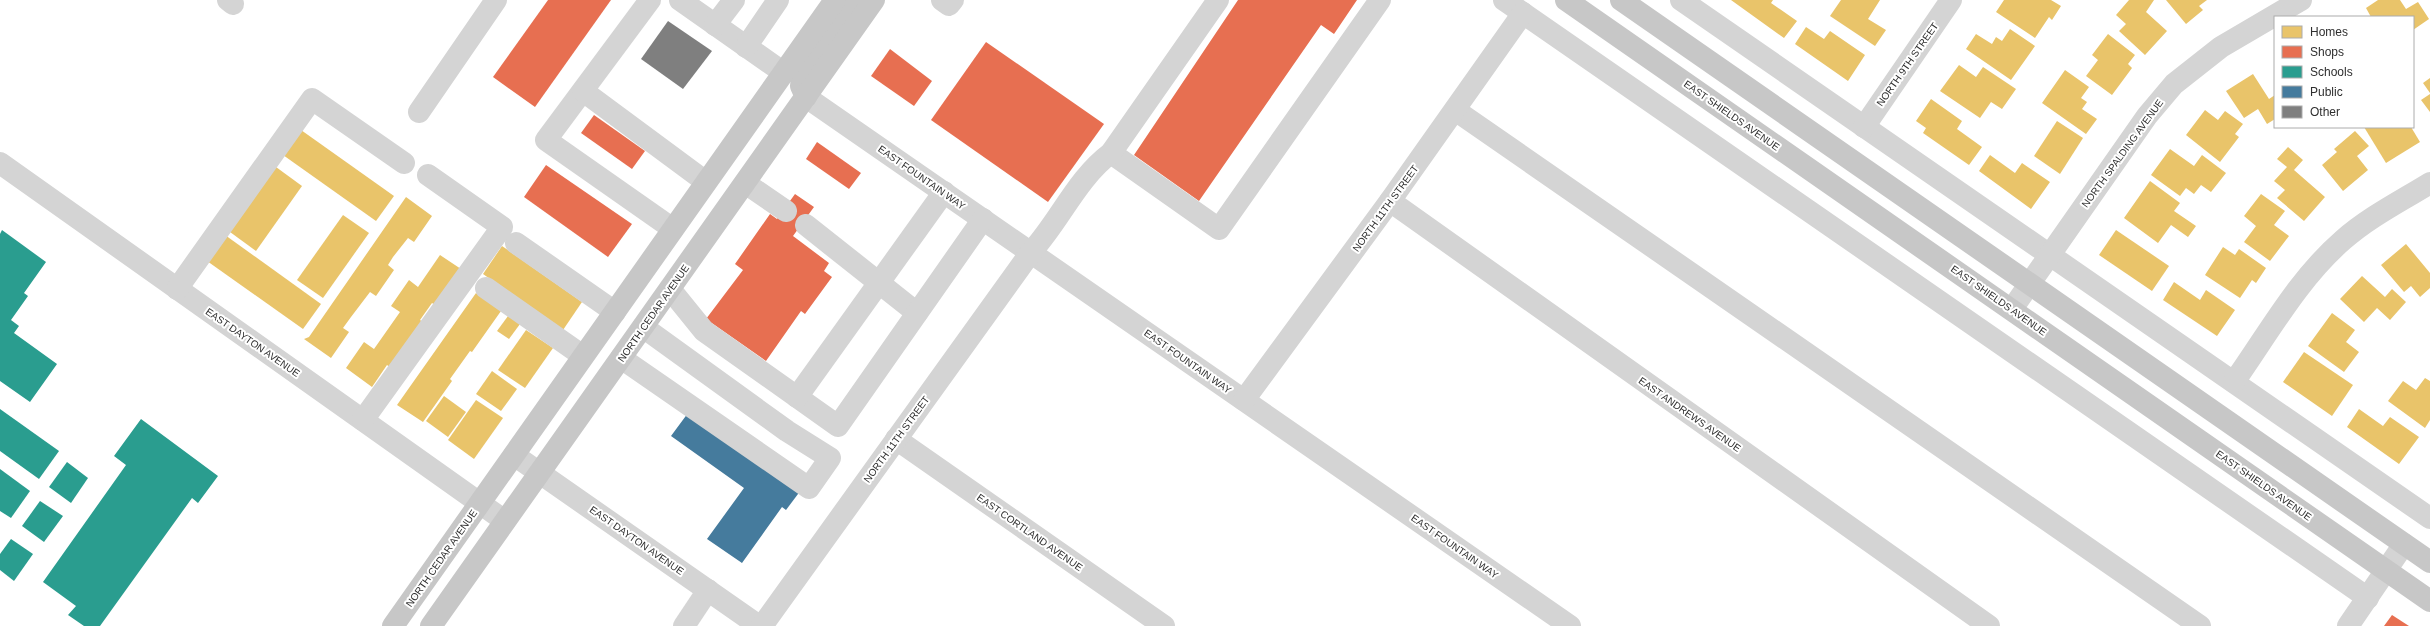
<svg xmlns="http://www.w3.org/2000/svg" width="2430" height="626" viewBox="0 0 2430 626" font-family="Helvetica,sans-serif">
	<rect width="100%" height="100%" fill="#fff"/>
	<g fill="#e9c46a">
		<path d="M1731,0h42l-2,3 26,18 -13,17z"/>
		<path d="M1841,0h39l-12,19 18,11 -11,16 -45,-30z"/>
		<path d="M2004,0h47l10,6 -9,14 -3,-3 -14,21 -39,-26z"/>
		<path d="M2129,0h25l-8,12 21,19 -22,24 -26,-24 7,-7 -10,-9z"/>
		<path d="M2166,0h41l-8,6 4,4 -17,14z"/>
		<path d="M2378,0h22l6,9 12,-7 11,17 -16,11v-13h-42l-5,-9z"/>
		<path d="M1806,27l18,12 6,-8 35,24 -17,26 -53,-37z"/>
		<path d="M2010,29l25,17 -24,34 -45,-31 10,-15 16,10 4,-7 6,4z"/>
		<path d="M2108,34l27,21 -7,9 4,4 -20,27 -26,-19 12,-16 -6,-5z"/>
		<path d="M1959,65l17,12 7,-10 33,22 -14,20 -11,-7 -11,16 -40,-27z"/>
		<path d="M2065,70l24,17 -8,11 6,4 -5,7 15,10 -11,15 -44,-31z"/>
		<path d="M2253,74l16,25 6,-4v24l-8,5 -9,-15 -14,9 -18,-27z"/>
		<path d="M2430,78v15l-7,-10z"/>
		<path d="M2430,94v18l-9,-12z"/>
		<path d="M1931,99l31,22 -5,8 25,18 -13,18 -46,-32 3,-5 -10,-7z"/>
		<path d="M2205,110l13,10 7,-9 18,13 -8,10 4,3 -19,25 -34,-27z"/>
		<path d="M2057,121l26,17 -23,36 -26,-18z"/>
		<path d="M2364,127h47l9,15 -34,21z"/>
		<path d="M301,130l93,66 -18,25 -93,-66z"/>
		<path d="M2355,131l14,15 -12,10 11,14 -25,21 -21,-26 15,-13 -3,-3z"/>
		<path d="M2288,147l15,13 -9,10 31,27 -21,24 -27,-23 8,-8 -11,-9 13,-14 -10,-8z"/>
		<path d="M2170,149l24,17 8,-11 24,18 -15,19 -10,-7 -7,9 -8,-6 -6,8 -29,-21z"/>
		<path d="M1990,155l25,18 7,-10 28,19 -19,27 -52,-38z"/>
		<path d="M276,167l26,19 -46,65 -26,-19z"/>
		<path d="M2150,181l30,22 -6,8 22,15 -8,11 -17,-12 -13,18 -34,-25z"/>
		<path d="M2261,194l24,17 -11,14 15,11 -19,25 -26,-19 12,-16 -12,-10z"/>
		<path d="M406,197l26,19 -18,26 -6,-4 -15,19 -5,8 6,5 -18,26 -6,-4 -19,25 -8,11 6,4 -18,26 -27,-19 5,-2z"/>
		<path d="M343,215l26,18 -46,65 -26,-18z"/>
		<path d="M2116,230l53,36 -17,25 -53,-36z"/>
		<path d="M225,235l96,69 -18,25 -96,-68z"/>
		<path d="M2406,244l24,29v15l-10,9 -9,-11 -7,6 -23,-27z"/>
		<path d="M502,246l80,56 -19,28 -80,-56z"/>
		<path d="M2223,247l12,8 4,-6 27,19 -10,15 -4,-3 -12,18 -35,-23z"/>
		<path d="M440,255l21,14 -26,36 -3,-2 -12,17 3,2 -32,46 -4,-3 -15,22 -26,-19 18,-26 10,7 26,-37 -9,-6 18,-26 9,7z"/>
		<path d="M2362,276l23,21 7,-8 14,13 -16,18 -13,-12 -13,14 -24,-23z"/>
		<path d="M2174,282l26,18 6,-10 29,20 -18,26 -54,-36z"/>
		<path d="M476,293l25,18 -29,41 -2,-1 -20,28 2,2 -29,41 -26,-17z"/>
		<path d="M2332,313l23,17 -9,12 13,10 -15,20 -36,-26z"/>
		<path d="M508,316l12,8 -11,15 -12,-8z"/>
		<path d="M526,330l27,18 -28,40 -27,-18z"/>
		<path d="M2304,352l49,33 -21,31 -49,-34z"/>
		<path d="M492,371l25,18 -16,22 -25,-17z"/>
		<path d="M2425,378l5,3v39l-5,8 -37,-27 15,-20 13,9z"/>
		<path d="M444,396l22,16 -18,25 -22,-16z"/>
		<path d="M476,400l27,18 -29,41 -26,-19z"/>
		<path d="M2359,409l24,17 7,-9 29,20 -20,27 -52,-37z"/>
	</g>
	<g fill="#e76f51">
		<path d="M548,0h63l-76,107 -42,-30z"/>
		<path d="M1238,0h119l-23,34 -13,-9 -122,176 -65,-46z"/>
		<path d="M986,42l118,82 -56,78 -117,-82z"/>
		<path d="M890,49l42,32 -18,25 -43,-30z"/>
		<path d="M594,115l51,36 -13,18 -51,-36z"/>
		<path d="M817,142l44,31 -12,16 -43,-30z"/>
		<path d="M546,165l86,59 -24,33 -84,-60z"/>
		<path d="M795,194l19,13 -21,29 36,27 -5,8 8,6 -27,37 -4,-3 -35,50 -60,-42 37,-49 -8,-6 35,-50 7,5z"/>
		<path d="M2392,615l17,11h-25z"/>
	</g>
	<g fill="#2a9d8f">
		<path d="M2,230l44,32 -22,31 4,3 -17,24 8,6 -5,7 43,31 -27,38 -30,-21v-147z"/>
		<path d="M0,409l59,42 -20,28 -39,-28z"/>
		<path d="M141,419l77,57 -20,27 -6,-5 -92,128h-16l-16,-11 8,-9 -33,-24 83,-117 -12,-9z"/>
		<path d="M67,462l21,16 -17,25 -22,-16z"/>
		<path d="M0,469l30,22 -19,27 -11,-7z"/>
		<path d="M40,501l23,15 -19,26 -22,-16z"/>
		<path d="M11,539l22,15 -19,27 -14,-11v-16z"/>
	</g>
	<path fill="#457b9d" d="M688,413l113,77 -15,20 -4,-3 -40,56 -35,-24 37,-51 -73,-52z"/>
	<path fill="#7f7f7f" d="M668,21l44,30 -29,38 -42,-30z"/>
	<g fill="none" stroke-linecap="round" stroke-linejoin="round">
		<g stroke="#d4d4d4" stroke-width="22">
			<path d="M228,0l5,4"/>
			<path d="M650,0l-104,140 127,89"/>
			<path d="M680,0l104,73"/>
			<path d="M942,0l7,5 4,-5"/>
			<path d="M1504,0l864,598"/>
			<path d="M1681,0l749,518"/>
			<path d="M715,25l19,-25"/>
			<path d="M746,47l32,-47"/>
			<path d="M583,91l123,91"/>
			<path d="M806,97l764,529"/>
			<path d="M1455,110l745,516"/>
			<path d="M419,112l77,-112"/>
			<path d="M1864,127l87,-127"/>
			<path d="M1111,153l108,76 161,-229"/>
			<path d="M0,163l505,358"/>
			<path d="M745,183l41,28"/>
			<path d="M1390,201l599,425"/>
			<path d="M806,225l111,88"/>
			<path d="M516,243l99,69"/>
			<path d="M486,288l97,68"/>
			<path d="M177,289l135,-190 92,64"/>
			<path d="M670,289l34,42 134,95 145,-207"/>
			<path d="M2012,309l135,-193 27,-32 47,-37 80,-47"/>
			<path d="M621,358l188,130 21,-30 -43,-27 -144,-104"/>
			<path d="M2234,382c34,-48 64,-103 109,-142 26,-23 58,-39 87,-57"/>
			<path d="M797,397l147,-205"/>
			<path d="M1244,400l146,-199 133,-188"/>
			<path d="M363,420l139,-193 -74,-52"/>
			<path d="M896,439l268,187"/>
			<path d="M514,455l245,171"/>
			<path d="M684,626l24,-36"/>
			<path d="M762,626l269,-374c28,-30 46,-74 80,-99l107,-153"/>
			<path d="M2348,626l56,-82"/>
		</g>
		<g stroke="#c7c7c7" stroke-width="22">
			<path d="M1566,0l864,601"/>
			<path d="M1621,0l809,562"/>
			<path d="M806,97l-5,-11 2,-16 48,-70"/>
			<path d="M393,626l442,-626"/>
			<path d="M431,626l443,-626"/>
		</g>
	</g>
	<g text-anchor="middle" stroke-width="4" stroke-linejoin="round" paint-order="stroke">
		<g font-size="10" fill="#2f2f2f" stroke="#fff">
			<text transform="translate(1907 64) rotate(-55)" y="4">NORTH 9TH STREET</text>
			<text transform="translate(1732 115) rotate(35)" y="4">EAST SHIELDS AVENUE</text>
			<text transform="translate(2122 153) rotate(-54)" y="4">NORTH SPALDING AVENUE</text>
			<text transform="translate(922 177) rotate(35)" y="4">EAST FOUNTAIN WAY</text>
			<text transform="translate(1385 208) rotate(-54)" y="4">NORTH 11TH STREET</text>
			<text transform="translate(1999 300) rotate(35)" y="4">EAST SHIELDS AVENUE</text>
			<text transform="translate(653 313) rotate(-55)" y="4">NORTH CEDAR AVENUE</text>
			<text transform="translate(253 342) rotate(35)" y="4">EAST DAYTON AVENUE</text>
			<text transform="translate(1188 361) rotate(35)" y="4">EAST FOUNTAIN WAY</text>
			<text transform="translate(1690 414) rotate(35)" y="4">EAST ANDREWS AVENUE</text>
			<text transform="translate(896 439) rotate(-54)" y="4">NORTH 11TH STREET</text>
			<text transform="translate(2264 485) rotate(35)" y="4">EAST SHIELDS AVENUE</text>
			<text transform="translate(1030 532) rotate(35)" y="4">EAST CORTLAND AVENUE</text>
			<text transform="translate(637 540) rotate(35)" y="4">EAST DAYTON AVENUE</text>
			<text transform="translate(1455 546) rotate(35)" y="4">EAST FOUNTAIN WAY</text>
			<text transform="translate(441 558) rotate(-55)" y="4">NORTH CEDAR AVENUE</text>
		</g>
	</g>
	<rect x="2274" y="16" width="140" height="112" fill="#ffffff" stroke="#acacac"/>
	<rect x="2282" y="26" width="20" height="12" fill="#e9c46a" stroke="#acacac"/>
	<text x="2310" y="36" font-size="12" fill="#2f2f2f">Homes</text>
	<rect x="2282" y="46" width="20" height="12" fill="#e76f51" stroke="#acacac"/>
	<text x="2310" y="56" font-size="12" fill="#2f2f2f">Shops</text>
	<rect x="2282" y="66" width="20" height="12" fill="#2a9d8f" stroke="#acacac"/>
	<text x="2310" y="76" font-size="12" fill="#2f2f2f">Schools</text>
	<rect x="2282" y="86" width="20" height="12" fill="#457b9d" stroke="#acacac"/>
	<text x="2310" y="96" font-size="12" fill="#2f2f2f">Public</text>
	<rect x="2282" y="106" width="20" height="12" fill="#7f7f7f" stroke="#acacac"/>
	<text x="2310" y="116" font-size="12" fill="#2f2f2f">Other</text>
</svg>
